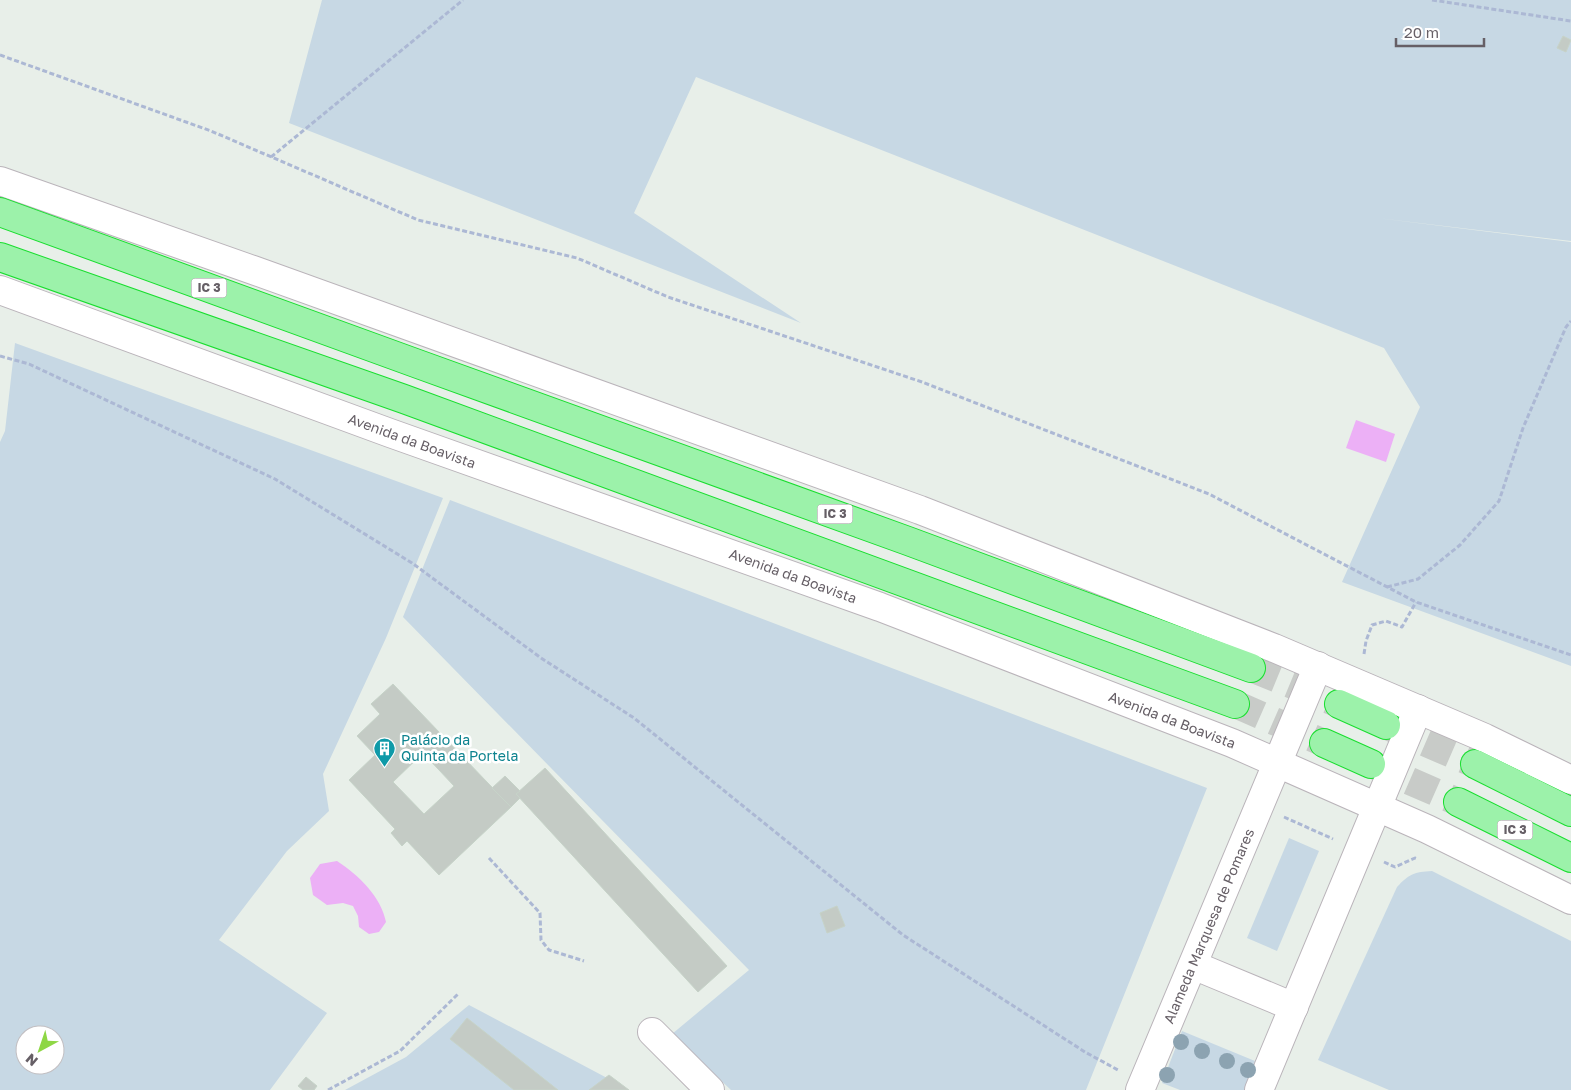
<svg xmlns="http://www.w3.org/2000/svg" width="1571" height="1090" viewBox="0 0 1571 1090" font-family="'Golos Text',sans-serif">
	<rect width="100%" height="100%" fill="#e8efe9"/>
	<g fill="#c7d8e4" fill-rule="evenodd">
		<path d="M322,0h1249v241l-194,-23 194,24v424l-229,-84 78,-175 -36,-59 -688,-271 -62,136 167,110 -512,-200z"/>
		<path d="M15,343l428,155 -57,140 -63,136 6,37 -42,40 -68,89 108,73 -57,77h-270v-648l5,-11zM25,1035h30v30h-30z"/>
		<path d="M450,500l757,288 -121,302h-355l-59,-56 77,-64 -346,-353z"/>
		<path d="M1289,838l30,13 -42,100 -30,-13z"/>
		<path d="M1432,871l139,70v149h-182l-71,-30 79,-173c12,-13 17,-15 35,-16z"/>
		<path d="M469,1005l140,74 15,11h-279l61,-33z"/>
		<path d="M1182,1031l73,30 -11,29h-64l-18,-7z"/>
	</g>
	<g fill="#ecb0f6">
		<path d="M1356,420l39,14 -9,28 -40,-14z"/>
		<path d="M337,861c21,14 44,35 49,61l-7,10 -10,2 -10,-7 -1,-11 -5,-10 -10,-3 -16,2 -14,-10 -3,-17 10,-14z"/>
	</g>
	<g fill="#c4cbc5" stroke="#c6d3c8" fill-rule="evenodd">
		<path d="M1563,36l8,4 -5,12 -9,-4z"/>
		<path d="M393,684l118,123 -72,68 -32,-34 -5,5 -11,-13 4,-4 -46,-49 26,-25 -18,-19 23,-22 -9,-10zM423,753l31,33 -30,28 -31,-32z"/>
		<path d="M545,768l182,198 -29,26 -182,-198z"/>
		<path d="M505,776l15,15 -4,3 4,4 -9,9 -19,-19z"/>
		<path d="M837,906l8,20 -18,7 -7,-20z"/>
		<path d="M467,1018l91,72h-44l-64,-51z"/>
		<path d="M609,1075l20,15h-40z"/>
		<path d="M306,1077l11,9 -3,4h-11l-5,-4z"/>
	</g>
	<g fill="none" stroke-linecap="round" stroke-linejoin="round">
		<g stroke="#c8cbc8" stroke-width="28" stroke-dasharray="28 14" stroke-linecap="butt">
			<path d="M1251,668l88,36"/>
			<path d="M1235,704l89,39"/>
			<path d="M1387,726l88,38"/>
			<path d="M1371,764l87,38"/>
		</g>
		<defs>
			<g id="minor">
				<path d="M0,181l253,89 667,240 354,138 211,90 86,42"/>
				<path d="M0,290l390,143 490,174 352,136 195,86 144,71"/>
				<path d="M1193,965l101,42"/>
				<path d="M652,1032l58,58"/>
				<path d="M1140,1090l178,-424"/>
				<path d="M1259,1090l159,-381"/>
			</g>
			<g id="highway">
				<path d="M0,212l418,152 490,177 343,127"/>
				<path d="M0,257l404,142 831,305"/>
				<path d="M1339,704l47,21"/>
				<path d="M1324,743l47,21"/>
				<path d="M1475,764l96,48"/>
				<path d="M1458,802l113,56"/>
			</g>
		</defs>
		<use href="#minor" stroke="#bab4ba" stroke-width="30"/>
		<use href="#highway" stroke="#19de2f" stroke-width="30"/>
		<g stroke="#acb8d4" stroke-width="3" stroke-dasharray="5 2.5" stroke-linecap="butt">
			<path d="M1432,0l139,21"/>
			<path d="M0,55l211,76 207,89 159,38 91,39 254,85 287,112 207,108 155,53"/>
			<path d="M271,157l192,-157"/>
			<path d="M0,356l29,8 246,115 137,84 129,95 93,60 269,217 182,117 33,18"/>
			<path d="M1387,587l31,-8 42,-34 39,-44 24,-73 43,-101 5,-6"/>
			<path d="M1364,654l2,-13 6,-16 14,-4 16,6 14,-25"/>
			<path d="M1284,817l49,22"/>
			<path d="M489,858l51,55 1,27 8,10 35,11"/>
			<path d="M1384,862l11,5 20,-9 3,1"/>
			<path d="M328,1090l72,-39 59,-58"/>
		</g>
		<use href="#minor" stroke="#fff" stroke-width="28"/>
		<use href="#highway" stroke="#9cf2aa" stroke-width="28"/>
	</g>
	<g fill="#8ca3b1">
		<circle cx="1181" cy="1042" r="8"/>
		<circle cx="1202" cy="1051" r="8"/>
		<circle cx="1227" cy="1061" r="8"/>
		<circle cx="1248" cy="1070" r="8"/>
		<circle cx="1167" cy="1075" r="8"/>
	</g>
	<defs>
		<symbol id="building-pin" viewBox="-11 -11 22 30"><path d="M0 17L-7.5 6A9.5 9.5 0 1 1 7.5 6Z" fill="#0f9aa8" stroke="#fff"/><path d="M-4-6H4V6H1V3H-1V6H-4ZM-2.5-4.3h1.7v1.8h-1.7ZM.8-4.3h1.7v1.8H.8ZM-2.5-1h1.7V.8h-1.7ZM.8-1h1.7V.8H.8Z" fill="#fff"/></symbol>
	</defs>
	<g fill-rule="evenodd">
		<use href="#building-pin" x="372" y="736" width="25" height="34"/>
	</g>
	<g text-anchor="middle" stroke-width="5" stroke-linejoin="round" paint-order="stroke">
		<g fill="#fff" stroke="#948f94" stroke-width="1">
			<rect x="191.5" y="278.5" width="35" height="19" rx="4"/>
			<rect x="817.5" y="504.5" width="35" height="19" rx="4"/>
			<rect x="1497.5" y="820.5" width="35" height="19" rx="4"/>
		</g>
		<g font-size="12" font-weight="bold" fill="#665f66">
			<text x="209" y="292">IC 3</text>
			<text x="835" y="518">IC 3</text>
			<text x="1515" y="834">IC 3</text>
		</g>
		<g font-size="14" fill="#665f66" stroke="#fff">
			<text transform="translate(412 441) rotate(20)" y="5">Avenida da Boavista</text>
			<text transform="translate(793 576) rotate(20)" y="5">Avenida da Boavista</text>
			<text transform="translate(1172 720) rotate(21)" y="5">Avenida da Boavista</text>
			<text transform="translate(1209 926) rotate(-67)" y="5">Alameda Marquesa de Pomares</text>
		</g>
		<g font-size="14" fill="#0d838f" stroke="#fff" text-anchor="start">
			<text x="401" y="745">Palácio da<tspan x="401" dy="16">Quinta da Portela</tspan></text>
		</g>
	</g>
	<g transform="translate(40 1050) rotate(220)"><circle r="24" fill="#ffffff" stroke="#c2bfc2"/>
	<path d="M0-4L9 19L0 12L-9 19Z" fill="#8ed745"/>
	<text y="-8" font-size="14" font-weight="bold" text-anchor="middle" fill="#665f66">N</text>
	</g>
	<path d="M1396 38v8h88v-8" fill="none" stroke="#665f66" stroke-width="2.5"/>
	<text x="1404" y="38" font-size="15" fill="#665f66" stroke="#ffffff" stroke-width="4" paint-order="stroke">20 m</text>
</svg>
